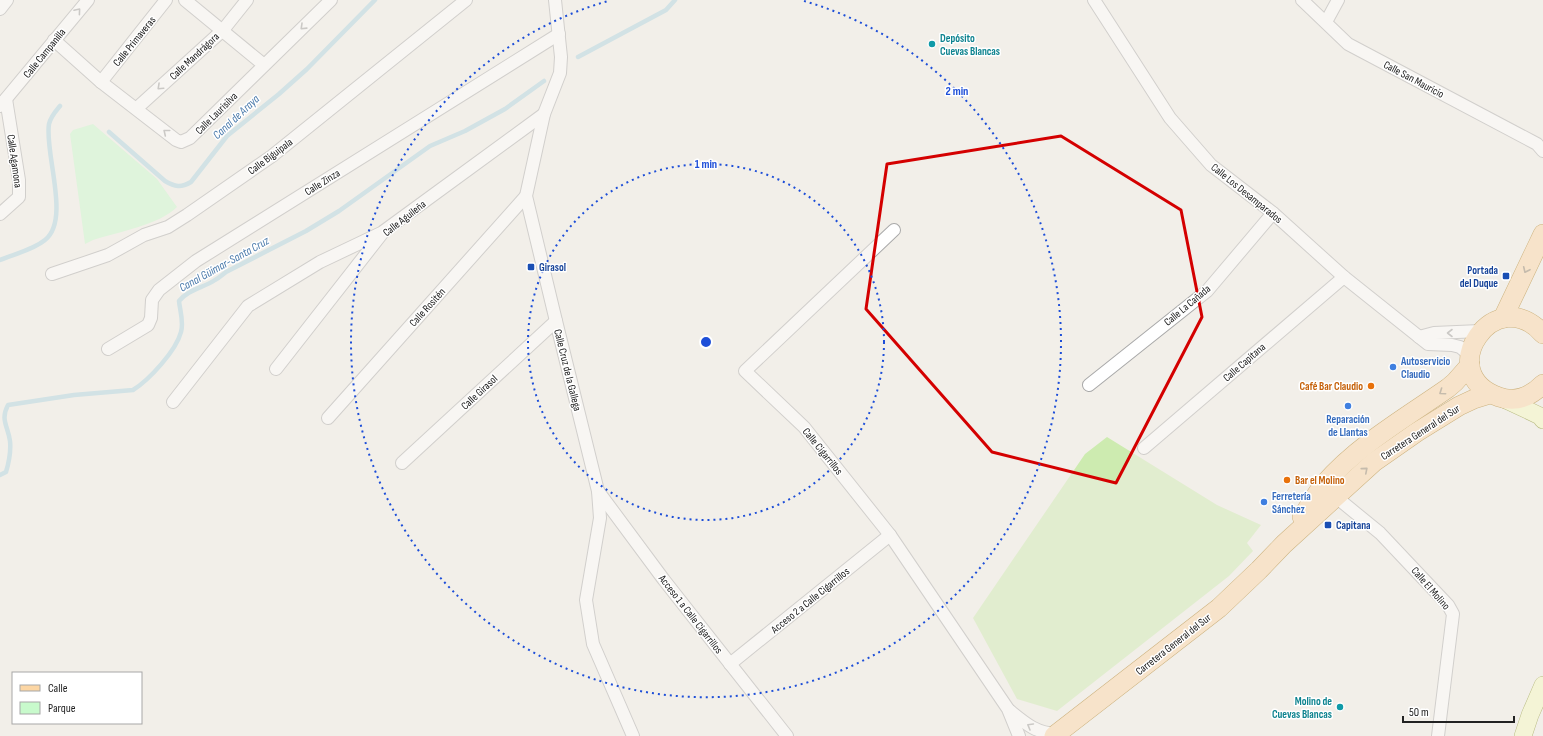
<svg xmlns="http://www.w3.org/2000/svg" width="1543" height="736" viewBox="0 0 1543 736" font-family="'Sofia Sans Condensed',sans-serif">
	<rect width="100%" height="100%" fill="#f2efe9"/>
	<path fill="#cdebb0" d="M1107,437l110,68 44,20 -14,18 6,8 -24,25 -172,135 -40,-12 -44,-81 112,-164z"/>
	<path fill="#c8facc" d="M93,124l64,55 20,28c-18,18 -59,25 -84,33l-8,4 -15,-110 3,-4z"/>
	<g fill="none" stroke-linecap="round" stroke-linejoin="round">
		<g stroke="#aad3df" stroke-width="4.5">
			<path d="M578,57l88,-47 9,-10"/>
			<path d="M109,132l56,49c10,6 16,7 26,1l36,-46 52,-42 28,-25 68,-69"/>
			<path d="M0,260c14,-6 33,-10 45,-20 26,-20 -1,-88 4,-116 2,-8 6,-12 11,-18"/>
			<path d="M0,475l6,-3c3,-10 5,-21 4,-31 -2,-15 -10,-21 -2,-36l66,-10 59,-5c16,-10 43,-39 48,-58 3,-10 -1,-21 -2,-31 10,-12 24,-13 36,-21 4,-2 7,-5 11,-8l80,-41 33,-20 91,-65 35,-15 40,-22 39,-28"/>
		</g>
		<defs>
			<g id="street">
				<path d="M185,0l79,65"/>
				<path d="M555,0l6,57 -1,16 -16,41 -18,82 30,125 42,170 2,27 -14,82 7,44 40,92"/>
				<path d="M1094,0l76,118 41,47 62,48 71,64 84,67 24,1 8,2 10,8"/>
				<path d="M1302,0l46,44 189,100 6,7"/>
				<path d="M0,9l7,-9"/>
				<path d="M1326,22l12,-22"/>
				<path d="M54,40l47,42 75,58 5,2 9,-4 141,-138"/>
				<path d="M101,82l65,-82"/>
				<path d="M0,106l88,-106"/>
				<path d="M137,108l86,-78 24,-30"/>
				<path d="M0,214l19,-17v-17l-13,-81"/>
				<path d="M894,230l-149,141 59,56 86,108 118,174 11,27"/>
				<path d="M52,274l56,-19 36,-20 24,-8 19,-12 85,-59 194,-156"/>
				<path d="M1419,337l15,-4 46,-2"/>
				<path d="M108,349l40,-24 3,-7 1,-18 7,-10 37,-29 363,-227"/>
				<path d="M276,369l108,-138 160,-117"/>
				<path d="M1089,385l118,-94 66,-78"/>
				<path d="M173,402l75,-96 72,-44 61,-29"/>
				<path d="M328,418l198,-222"/>
				<path d="M1144,448l200,-171"/>
				<path d="M402,463l154,-142"/>
				<path d="M598,491l66,89 123,156"/>
				<path d="M1336,497l44,36 68,72 5,9 -15,122"/>
				<path d="M730,664l160,-129"/>
				<path d="M1010,711c16,13 26,22 47,23"/>
			</g>
			<g id="secondary">
				<path d="M1504,399l36,17 3,4"/>
				<path d="M1523,736l7,-21 13,-30"/>
			</g>
			<g id="primary">
				<path d="M1503,318l40,-84"/>
				<path d="M1543,334c-47,-54 -112,39 -44,63 17,6 32,-1 44,-13"/>
				<path d="M1302,517c7,-10 14,-23 22,-33 34,-39 81,-66 124,-96l7,-6 15,-17"/>
				<path d="M1054,736l165,-128 40,-38 25,-26 90,-82 43,-30 42,-26 15,-7 16,-5"/>
			</g>
		</defs>
		<use href="#street" stroke="#a9a9a9" stroke-width="14"/>
		<use href="#secondary" stroke="#707d05" stroke-width="18"/>
		<use href="#primary" stroke="#a06b00" stroke-width="20"/>
		<use href="#street" stroke="#fff" stroke-width="12"/>
		<use href="#secondary" stroke="#f7fabf" stroke-width="17"/>
		<use href="#primary" stroke="#fcd6a4" stroke-width="19"/>
	</g>
	<defs><path id="oneway-chevron" d="M-2-3.5L2.5 0L-2 3.5" fill="none" stroke-width="1.6" stroke-linecap="round" stroke-linejoin="round"/></defs>
	<g stroke="#9c9c9c">
		<use href="#oneway-chevron" transform="translate(78 11) rotate(-50)"/>
		<use href="#oneway-chevron" transform="translate(303 27) rotate(136)"/>
		<use href="#oneway-chevron" transform="translate(160 87) rotate(137)"/>
		<use href="#oneway-chevron" transform="translate(166 132) rotate(-141)"/>
		<use href="#oneway-chevron" transform="translate(1450 333) rotate(180)"/>
		<use href="#oneway-chevron" transform="translate(1030 726) rotate(-150)"/>
	</g>
	<g stroke="#8f7c63">
		<use href="#oneway-chevron" transform="translate(1526 270) rotate(115)"/>
		<use href="#oneway-chevron" transform="translate(1442 392) rotate(145)"/>
		<use href="#oneway-chevron" transform="translate(1365 470) rotate(-41)"/>
	</g>
	<path d="M0 0H1543V736H0ZM1061,136l120,74 21,107 -86,166 -124,-31 -126,-143 21,-145z" fill="#f2efe9" fill-opacity=".55" fill-rule="evenodd"/>
	<path fill="none" stroke="#d40000" stroke-width="3" stroke-linejoin="round" d="M1061,136l120,74 21,107 -86,166 -124,-31 -126,-143 21,-145z"/>
	<g fill="none" stroke="#1d4ed8" stroke-width="2" stroke-dasharray="2 4">
		<circle cx="706" cy="342" r="178"/>
		<path d="M804 1A355 355 0 1 1 608 1"/>
	</g>
	<g fill="#0f9aa8" stroke="#fff" stroke-width="1.5">
		<circle cx="932" cy="44" r="4"/>
		<circle cx="1340" cy="707" r="4"/>
	</g>
	<g fill="#1a4fb4" stroke="#fff" stroke-width="1.5">
		<rect x="527" y="263" width="8" height="8" rx="2"/>
		<rect x="1502" y="272" width="8" height="8" rx="2"/>
		<rect x="1324" y="521" width="8" height="8" rx="2"/>
	</g>
	<g fill="#3f7fe0" stroke="#fff" stroke-width="1.5">
		<circle cx="1393" cy="367" r="4"/>
		<circle cx="1348" cy="406" r="4"/>
		<circle cx="1264" cy="502" r="4"/>
	</g>
	<g fill="#e8710a" stroke="#fff" stroke-width="1.5">
		<circle cx="1371" cy="386" r="4"/>
		<circle cx="1287" cy="480" r="4"/>
	</g>
	<g text-anchor="middle" stroke-width="3" stroke-linejoin="round" paint-order="stroke">
		<g font-size="11" font-weight="bold" fill="#0d838f" stroke="#fff" text-anchor="start">
			<text x="940" y="42">Depósito<tspan x="940" dy="13">Cuevas Blancas</tspan></text>
			<text x="1332" y="705" text-anchor="end">Molino de<tspan x="1332" dy="13">Cuevas Blancas</tspan></text>
		</g>
		<g font-size="11" fill="#222" stroke="#fff">
			<text transform="translate(134 41) rotate(-51)" y="4">Calle Primaveras</text>
			<text transform="translate(44 53) rotate(-51)" y="4">Calle Campanilla</text>
			<text transform="translate(194 56) rotate(-43)" y="4">Calle Mandrágora</text>
			<text transform="translate(1414 79) rotate(28)" y="4">Calle San Mauricio</text>
			<text transform="translate(216 113) rotate(-45)" y="4">Calle Laurisilva</text>
			<text transform="translate(270 156) rotate(-37)" y="4">Calle Biguipala</text>
			<text transform="translate(15 161) rotate(82)" y="4">Calle Agamona</text>
			<text transform="translate(322 182) rotate(-32)" y="4">Calle Zinza</text>
			<text transform="translate(1247 193) rotate(39)" y="4">Calle Los Desamparados</text>
			<text transform="translate(404 218) rotate(-38)" y="4">Calle Aguileña</text>
			<text transform="translate(1187 305) rotate(-40)" y="4">Calle La Cañada</text>
			<text transform="translate(427 307) rotate(-48)" y="4">Calle Rositén</text>
			<text transform="translate(1244 362) rotate(-41)" y="4">Calle Capitana</text>
			<text transform="translate(568 370) rotate(76)" y="4">Calle Cruz de la Gallega</text>
			<text transform="translate(479 392) rotate(-43)" y="4">Calle Girasol</text>
			<text transform="translate(1420 432) rotate(-33)" y="4">Carretera General del Sur</text>
			<text transform="translate(823 451) rotate(51)" y="4">Calle Cigarrillos</text>
			<text transform="translate(1431 588) rotate(49)" y="4">Calle El Molino</text>
			<text transform="translate(810 600) rotate(-39)" y="4">Acceso 2 a Calle Cigarrillos</text>
			<text transform="translate(691 614) rotate(52)" y="4">Acceso 1 a Calle Cigarrillos</text>
			<text transform="translate(1173 644) rotate(-38)" y="4">Carretera General del Sur</text>
		</g>
		<g font-size="11" font-weight="bold" fill="#164399" stroke="#fff" text-anchor="start">
			<text x="539" y="271">Girasol</text>
			<text x="1498" y="274" text-anchor="end">Portada<tspan x="1498" dy="13">del Duque</tspan></text>
			<text x="1336" y="529">Capitana</text>
		</g>
		<g font-size="11" font-weight="bold" fill="#366cbe" stroke="#fff" text-anchor="start">
			<text x="1401" y="365">Autoservicio<tspan x="1401" dy="13">Claudio</tspan></text>
			<text x="1348" y="423" text-anchor="middle">Reparación<tspan x="1348" dy="13">de Llantas</tspan></text>
			<text x="1272" y="500">Ferretería<tspan x="1272" dy="13">Sánchez</tspan></text>
		</g>
		<g font-size="11" font-weight="bold" fill="#c56008" stroke="#fff" text-anchor="end">
			<text x="1363" y="390">Café Bar Claudio</text>
			<text x="1295" y="484" text-anchor="start">Bar el Molino</text>
		</g>
		<g font-size="12" font-style="italic" fill="#4a7aab" stroke="#fff">
			<text transform="translate(236 117) rotate(-43)" y="4">Canal de Araya</text>
			<text transform="translate(224 264) rotate(-29)" y="4">Canal Güímar-Santa Cruz</text>
		</g>
	</g>
	<circle cx="706" cy="342" r="6" fill="#1d4ed8" stroke="#fff" stroke-width="2"/>
	<g font-size="12" text-anchor="middle" font-weight="bold" fill="#1d4ed8" stroke="#fff" stroke-width="3" stroke-linejoin="round" paint-order="stroke">
		<text x="957" y="95">2 min</text>
		<text x="706" y="168">1 min</text>
	</g>
	<rect x="12" y="672" width="130" height="52" fill="#ffffff" stroke="#a7a7a7"/>
	<rect x="20" y="685" width="20" height="6" fill="#fcd6a4" stroke="#a7a7a7"/>
	<text x="48" y="692" font-size="12" fill="#222222">Calle</text>
	<rect x="20" y="702" width="20" height="12" fill="#c8facc" stroke="#a7a7a7"/>
	<text x="48" y="712" font-size="12" fill="#222222">Parque</text>
	<path d="M1403 716v6h111v-6" fill="none" stroke="#222222" stroke-width="2"/>
	<text x="1409" y="716" font-size="12" fill="#222222" stroke="#ffffff" stroke-width="3" paint-order="stroke">50 m</text>
</svg>
